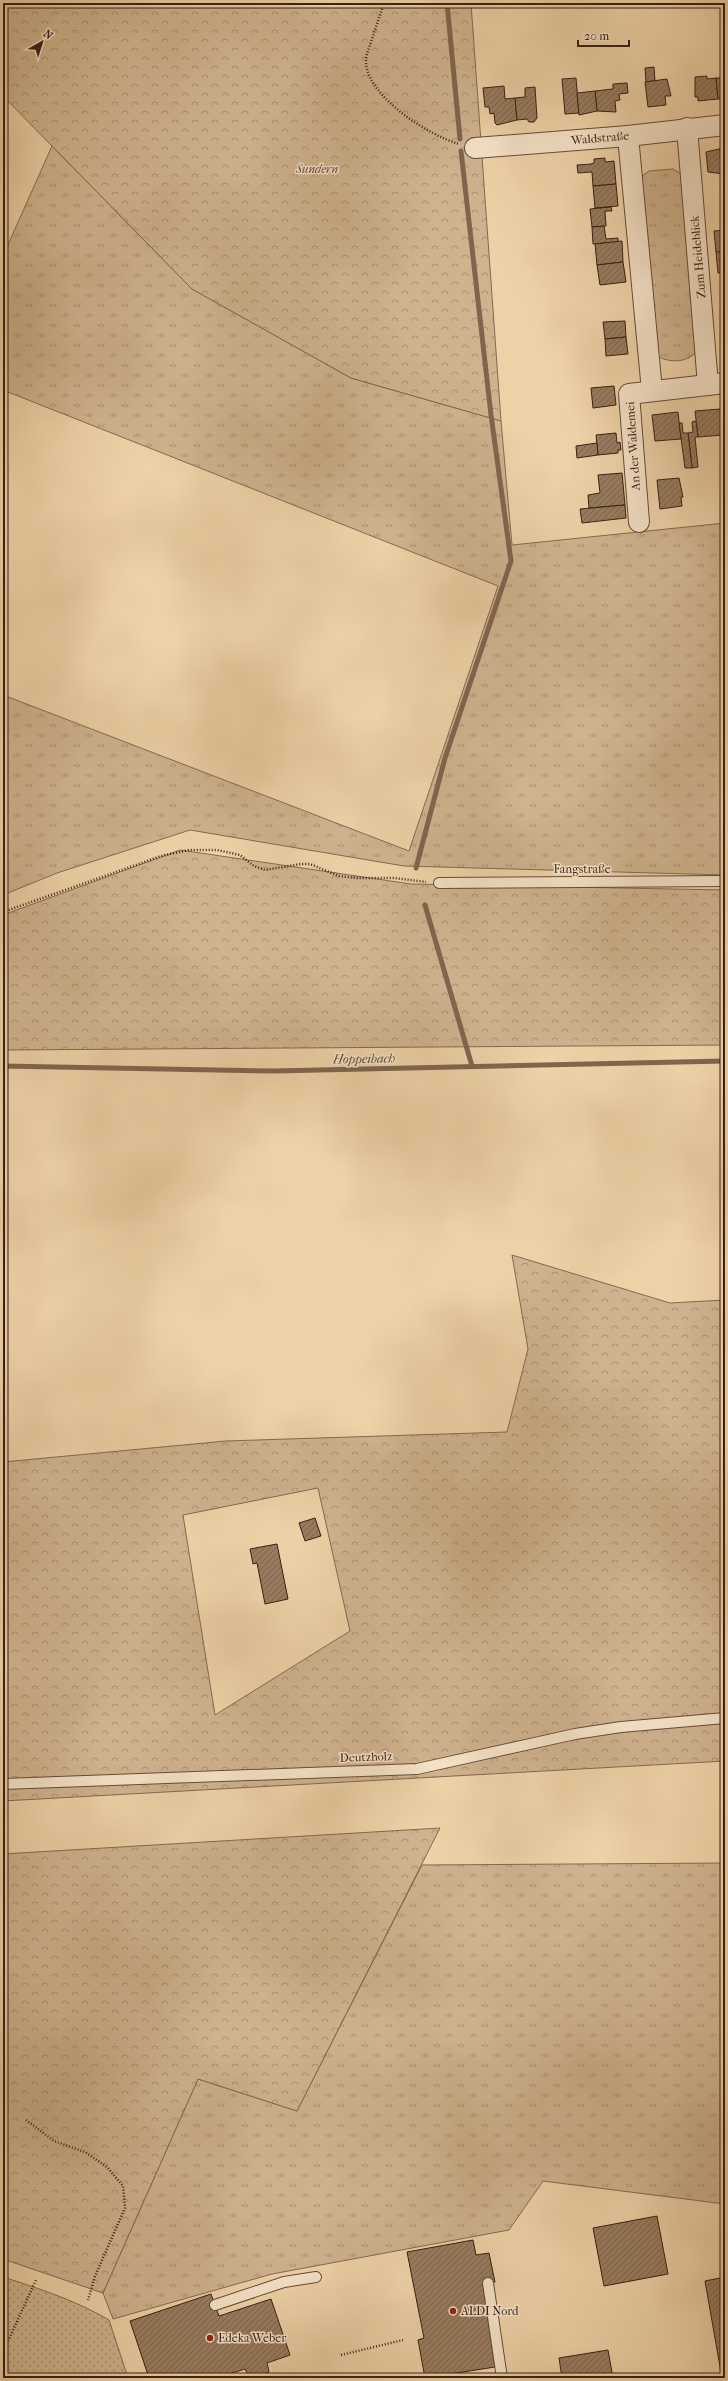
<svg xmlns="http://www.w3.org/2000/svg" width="728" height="2381" viewBox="0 0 728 2381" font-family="'IM FELL French Canon',serif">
	<defs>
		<pattern id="grass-tufts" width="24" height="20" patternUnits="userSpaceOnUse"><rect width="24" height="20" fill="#cfb38e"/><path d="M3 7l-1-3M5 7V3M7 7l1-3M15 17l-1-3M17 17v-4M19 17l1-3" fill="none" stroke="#a99173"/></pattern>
		<pattern id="forest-crowns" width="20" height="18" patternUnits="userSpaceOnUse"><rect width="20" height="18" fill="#cfb38e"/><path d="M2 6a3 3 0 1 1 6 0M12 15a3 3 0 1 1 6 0" fill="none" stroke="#a99173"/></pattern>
		<pattern id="park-dots" width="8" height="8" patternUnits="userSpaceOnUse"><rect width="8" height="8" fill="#cfb38e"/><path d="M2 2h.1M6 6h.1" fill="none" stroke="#a99173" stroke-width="1.8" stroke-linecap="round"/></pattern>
		<pattern id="building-hatch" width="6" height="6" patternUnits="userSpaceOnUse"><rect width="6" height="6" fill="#977c60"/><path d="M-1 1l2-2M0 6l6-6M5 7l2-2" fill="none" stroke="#7c654e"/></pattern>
	</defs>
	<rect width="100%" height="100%" fill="#eed1a7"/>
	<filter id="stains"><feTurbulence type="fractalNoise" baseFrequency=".005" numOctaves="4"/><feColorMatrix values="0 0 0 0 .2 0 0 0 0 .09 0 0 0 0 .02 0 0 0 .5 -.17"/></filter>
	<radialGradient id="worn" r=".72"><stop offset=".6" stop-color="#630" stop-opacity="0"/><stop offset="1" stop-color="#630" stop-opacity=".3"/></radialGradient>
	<g fill="url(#grass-tufts)" stroke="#846950">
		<path d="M52,146l140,143 159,89 150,43 11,124 213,-22v352l-321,-9 -214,-36 -133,43 -54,22v-200l406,156 89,-265 -495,-196v-134z"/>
		<path d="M673,169l10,6 13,177c-9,11 -27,11 -39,4l-15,-180 7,-5z"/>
		<path d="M725,1863v341l-182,-23 -34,49 -237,44 -159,45 -10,-26 95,-214 99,32 125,-246z"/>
	</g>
	<g fill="url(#forest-crowns)" stroke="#846950" fill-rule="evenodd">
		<path d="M3,3h468l30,418 -150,-43 -159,-89 -189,-193z"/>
		<path d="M180,850l231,34 314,6v155l-722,5v-135z"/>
		<path d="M512,1255l158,48 55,-3v461l-722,40v-339l223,-21 281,-9 21,-83zM318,1488l32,143 -135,84 -32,-200z"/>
		<path d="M440,1828l-143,283 -99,-32 -95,214 -100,-34v-405z"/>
	</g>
	<path fill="url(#park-dots)" stroke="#846950" d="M3,2277c37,12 72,23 106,43l19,58h-125z"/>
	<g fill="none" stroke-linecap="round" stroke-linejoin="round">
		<g stroke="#80654e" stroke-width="5">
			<path d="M447,3l13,136"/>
			<path d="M416,868l29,-110 66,-197 -20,-146 -30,-264"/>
			<path d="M425,905l47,161"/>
			<path d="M3,1066l271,5 451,-10"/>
		</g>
	</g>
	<g fill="url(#building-hatch)" stroke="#381f13">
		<path d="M654,67l1,14 -9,1 -1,-14z"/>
		<path d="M707,76v3l9,-1 2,21 -20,2v-4h-3v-20z"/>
		<path d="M576,78l3,35 -14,1 -3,-35z"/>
		<path d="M716,78h9v21h-7z"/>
		<path d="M667,79l4,17h-6l1,9 -18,2 -3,-25z"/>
		<path d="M627,83l1,10 -9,1 1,6 -5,1 1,11 -19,-1 -2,-20 18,-2v-5z"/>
		<path d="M504,86l1,13 10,-1 2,22 -20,5 -2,-2 -1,-10 -4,1 -1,-7h-4l-2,-19z"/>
		<path d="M535,87l2,31 -3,4h-5l-2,-3 -10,1 -2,-22 10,-1v-9z"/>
		<path d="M595,91l2,20 -18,4 -2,-22z"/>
		<path d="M719,149l6,1 -1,24 -16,-2 -2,-20z"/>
		<path d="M605,158v4l9,-1 2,23 -23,2 -1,-14 -14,1 -1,-8 14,-1 3,-1v-4z"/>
		<path d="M616,184l2,22 -23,2 -2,-22z"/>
		<path d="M611,207l1,4h-7l1,15 -14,1 -2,-18z"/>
		<path d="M604,226l2,13 12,-1v4l-25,2 -1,-17z"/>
		<path d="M725,230v21l-9,1 -2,-21z"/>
		<path d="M622,241l1,21 -26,3 -2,-21z"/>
		<path d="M725,251v21l-7,1 -2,-21z"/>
		<path d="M623,262l3,20 -26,3 -3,-20z"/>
		<path d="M722,309l3,-1v20l-2,1z"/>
		<path d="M625,321l1,16 -21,2 -2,-17z"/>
		<path d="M626,337l2,17 -22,2 -1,-17z"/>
		<path d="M614,386l2,19 -23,3 -2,-20z"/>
		<path d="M720,409l3,26 -25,2 -3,-26z"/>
		<path d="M678,412l3,27 -26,2 -3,-26z"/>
		<path d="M696,421l2,16h-3l3,30 -6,1 -4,-35 5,-1 -1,-10z"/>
		<path d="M679,423h3l1,10h5l4,35h-7z"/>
		<path d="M616,433l1,10 3,-1 1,8h-3v3l-20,2 -2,-20z"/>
		<path d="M597,443l1,12 -21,3 -1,-12z"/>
		<path d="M622,473l3,32 -36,3 -1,-13 12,-2 -2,-18z"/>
		<path d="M679,478l4,19h-2l1,9 -22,3 -3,-29z"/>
		<path d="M625,505l1,13 -44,5 -2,-14z"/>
		<path d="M315,1518l6,18 -16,5 -6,-18z"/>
		<path d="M277,1544l11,55 -23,5 -8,-41 -4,1 -3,-15z"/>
		<path d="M657,2216l11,58 -64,12 -11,-58z"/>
		<path d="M473,2240l3,15 13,-2 6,29 -12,2 12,83 -70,11 -7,-38 6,-2 -17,-86z"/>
		<path d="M725,2277v101h-3l-17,-97z"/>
		<path d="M211,2294l8,22 52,-17 19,56 -23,8 2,9 -19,6 -5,-9 -16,5 1,4h-81l-19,-57z"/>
		<path d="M608,2350l5,28h-51l-3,-20z"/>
		<path d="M685,2374l1,4h-24z"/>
	</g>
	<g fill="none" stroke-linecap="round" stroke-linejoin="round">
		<defs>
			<g id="service">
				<path d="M439,883l286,-2"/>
				<path d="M3,1784l414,-15 158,-35 46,-7 104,-9"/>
				<path d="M488,2283l14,95"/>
				<path d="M215,2305l69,-23 32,-5"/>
			</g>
			<g id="minor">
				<path d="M687,128l21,257"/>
				<path d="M628,136l24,255"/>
				<path d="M475,148l153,-12 97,-11"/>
				<path d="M639,522l-10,-128 96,-11"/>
			</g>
		</defs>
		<use href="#service" stroke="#664c38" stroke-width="12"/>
		<use href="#minor" stroke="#664c38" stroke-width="22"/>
		<g stroke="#381f13" stroke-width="2.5" stroke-dasharray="1 2" stroke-linecap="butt">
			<path d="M384,3l-18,54c-4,37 62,78 93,87"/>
			<path d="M3,912l158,-56 28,-6h28l23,5 14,11 11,4 36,-6h9l29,12 18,2h37l32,4"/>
			<path d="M26,2120l28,21 31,11 22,15 16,19 2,22 -30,68 -7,24"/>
			<path d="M3,2352l33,-72"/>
			<path d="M341,2355l62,-15"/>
		</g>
		<use href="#service" stroke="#f4e1c6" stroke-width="10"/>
		<use href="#minor" stroke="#f4e1c6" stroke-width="20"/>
	</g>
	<g fill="#8f2418" stroke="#f4e1c6" stroke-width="1.5">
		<circle cx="453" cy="2311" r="4"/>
		<circle cx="210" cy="2338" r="4"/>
	</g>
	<g text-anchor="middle" stroke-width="3" stroke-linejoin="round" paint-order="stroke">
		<g font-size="12" fill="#381f13" stroke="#f4e1c6">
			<text transform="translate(600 138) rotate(-5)" y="4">Waldstraße</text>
			<text transform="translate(698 257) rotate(-95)" y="4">Zum Heideblick</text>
			<text transform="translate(633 446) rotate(-94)" y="4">An der Waldemei</text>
			<text x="582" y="873">Fangstraße</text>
			<text transform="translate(366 1757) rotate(-2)" y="4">Deutzholz</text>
		</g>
		<g font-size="12" font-style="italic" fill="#5e4432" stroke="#f4e1c6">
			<text x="317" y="173">Sundern</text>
		</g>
		<g font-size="12" fill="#381f13" stroke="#f4e1c6" text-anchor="start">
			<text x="461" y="2315">ALDI Nord</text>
			<text x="218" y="2342">Edeka Weber</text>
		</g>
		<g font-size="13" font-style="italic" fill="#624835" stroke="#f4e1c6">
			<text transform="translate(364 1058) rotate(-1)" y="5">Hoppeibach</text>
		</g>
	</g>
	<rect width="728" height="2381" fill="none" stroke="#eed1a7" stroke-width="16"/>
	<rect x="4" y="4" width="720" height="2373" fill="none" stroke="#381f13" stroke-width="2"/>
	<rect x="8" y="8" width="712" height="2365" fill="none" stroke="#381f13"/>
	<g transform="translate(42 42) rotate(39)" stroke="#f4e1c6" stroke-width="3" paint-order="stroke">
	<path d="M0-3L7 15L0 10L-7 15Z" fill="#381f13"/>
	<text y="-6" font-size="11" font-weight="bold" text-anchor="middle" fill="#381f13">N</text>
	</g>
	<path d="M578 40v6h51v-6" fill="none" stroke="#381f13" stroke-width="2"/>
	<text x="584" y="40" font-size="12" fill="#381f13" stroke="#f4e1c6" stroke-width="3" paint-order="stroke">20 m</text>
	<rect width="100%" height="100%" filter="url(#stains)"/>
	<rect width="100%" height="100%" fill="url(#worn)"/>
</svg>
